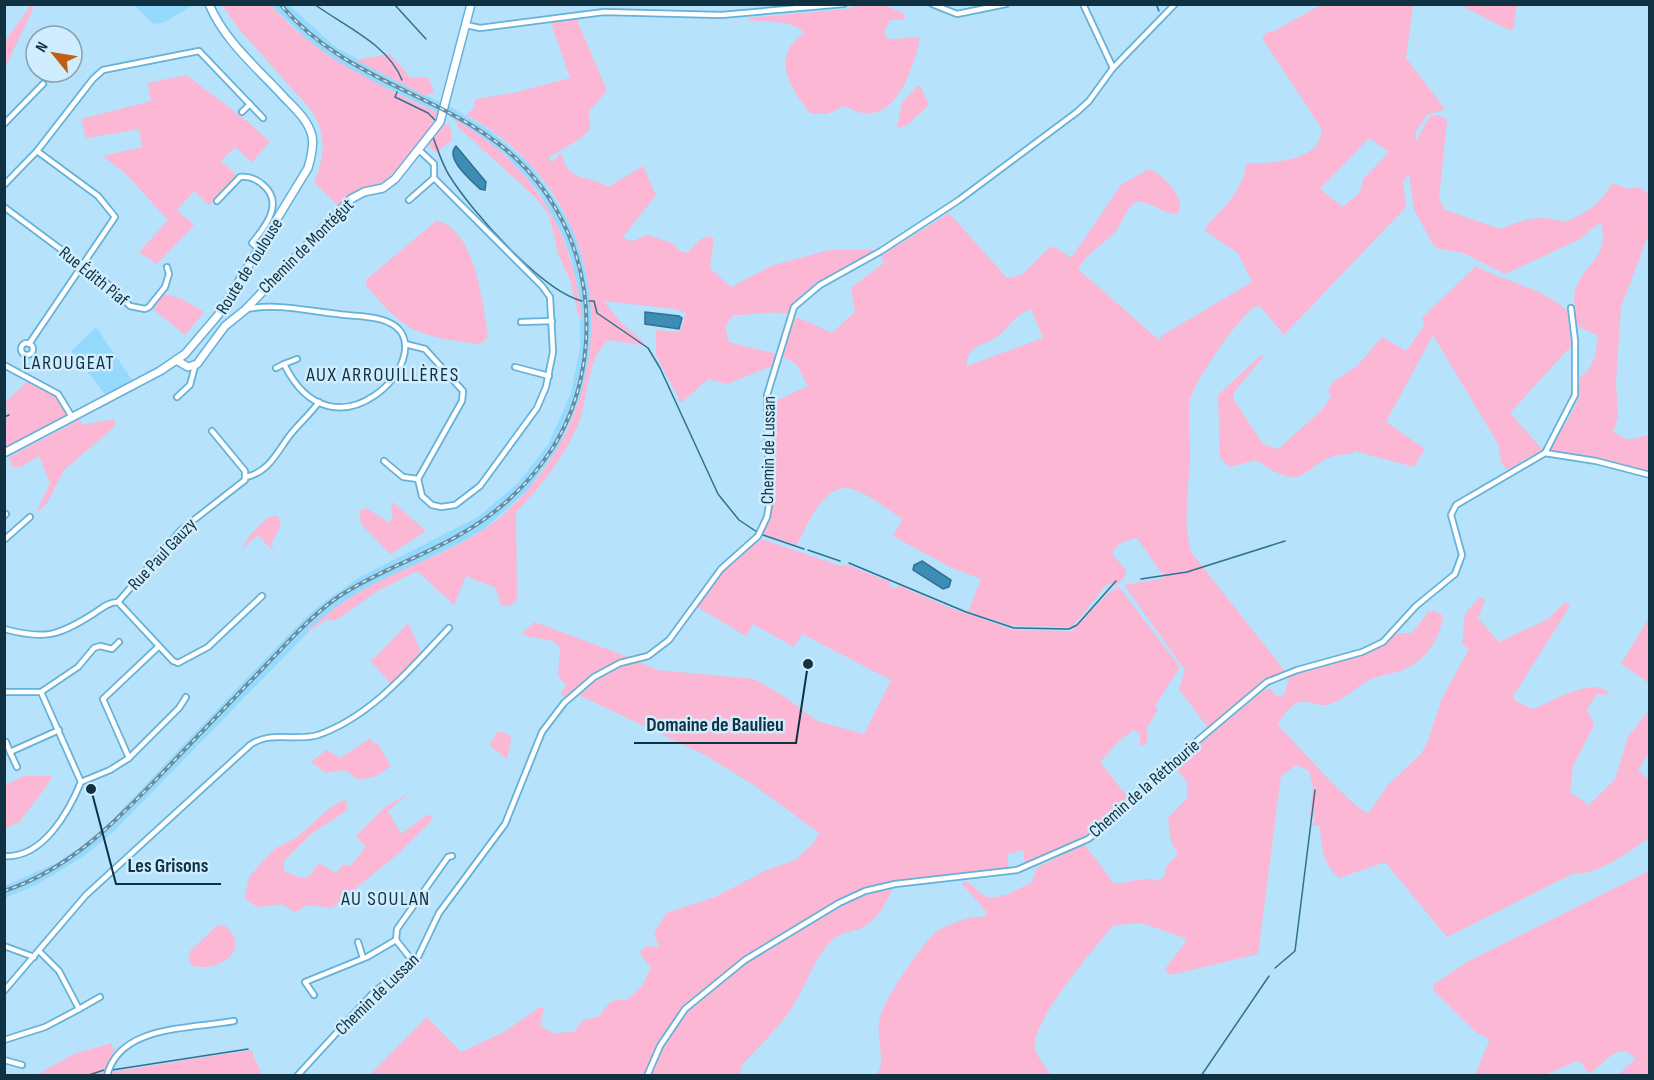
<svg xmlns="http://www.w3.org/2000/svg" width="1654" height="1080" viewBox="0 0 1654 1080" font-family="'Sofia Sans Condensed',sans-serif">
	<rect width="100%" height="100%" fill="#b6e2fb"/>
	<g fill="#95d9fd">
		<path d="M133,5h60l-30,18 -9,1z"/>
		<path d="M271,5h18l46,42 108,57 -4,9 -88,-42 -42,-30z"/>
		<path d="M449,106l43,26 38,32 30,43 14,26 8,25 10,41 -1,50 -10,47 -23,52 -31,43 -43,38 -22,13 -100,48 -41,29 -205,210 -29,25 -51,31 -31,13v-12l53,-24 24,-16 28,-24 184,-193 27,-25 37,-26 120,-61 40,-34 31,-40 22,-50 9,-45v-49l-8,-37 -8,-24 -25,-46 -33,-37 -60,-41z"/>
		<path d="M96,327l36,53 -27,14 -34,-43z"/>
	</g>
	<g fill="#fbb7d3" fill-rule="evenodd">
		<path d="M31,5h3l-1,4 -28,59v-27z"/>
		<path d="M222,5h49c45,52 106,79 168,108 -11,17 -40,60 -57,69 -22,12 -23,1 -44,24l-24,-24c11,-25 13,-47 -2,-71l-73,-82z"/>
		<path d="M860,5h28v2l16,6 1,7h-15l-6,11 2,6c11,6 22,-3 34,1 -5,26 -23,82 -58,75 -6,-1 -12,-5 -18,-7l-17,8h-16c-22,-27 -41,-57 -7,-81 -10,-13 -41,-11 -56,-13l-1,-2 99,-9z"/>
		<path d="M1321,5h92l-7,53 39,51 -18,6 -12,18 1,8 14,-25 9,-1 8,5 -8,78 6,12 55,19c25,-10 39,-15 65,-7 20,-8 37,-19 47,-39l17,6 10,-2 9,7v42l-27,71 -5,75 2,35 -5,15 15,8 21,-5v37l-49,-13 -45,-6 -5,-3 26,-45 4,-28c15,-9 16,-25 18,-41l-22,-11c-1,-10 -3,-24 -1,-34 8,-29 35,-30 26,-69l-23,18 -73,34 -42,-21 -26,-5 -5,-5 -18,-34 -5,-35 -6,7 3,26 -122,128 -25,-30c-16,4 -66,78 -69,95 -3,19 1,41 0,60 -2,31 -7,62 1,92l93,118 -34,23 -41,36 -30,-40 6,-19 -61,-85 41,-7 -28,-40c-11,3 -23,5 -24,17l13,15v5l-9,10 -10,-1 -35,43 -58,-1 -46,-14 13,-33 -29,-11 -59,-32 10,-17c-15,-9 -31,-23 -48,-29 -29,-12 -48,35 -58,55l-34,-11 8,-29 -4,-100 41,-19 -12,-22 -14,-8 9,-37 8,-1 33,15 23,-21 -4,-24 34,-26 -4,-6 68,-43 58,65 15,-3 27,-27 6,-1 16,11 50,-73 28,-16c14,6 38,28 29,45 -14,0 -24,-10 -36,-12 -13,-3 -19,19 -24,26 -12,16 -29,22 -40,41l82,72 1,-5 91,-54 -14,-29 -33,-22v-3c17,-19 39,-37 41,-65 21,1 52,-1 69,-16 5,-5 6,-12 7,-18l-60,-91 5,-6 7,-1zM1369,138l20,14 -25,26 -4,14 -17,15 -23,-18zM1031,309l12,29 -76,28c-2,-19 16,-21 27,-27 16,-10 16,-22 37,-30z"/>
		<path d="M1460,5h57l-4,24 -4,1z"/>
		<path d="M576,18l31,73 -18,20 1,18 -10,10 -31,18 3,6 8,-9 2,1c6,28 26,19 46,32l35,-21 13,29 -34,43 11,3 14,-6 25,8 8,8 7,2 14,-14 9,-3 4,3 -4,29 21,19 40,-21 58,-16h48c-27,17 -77,35 -90,64 -15,-4 -37,2 -54,1l-8,11 4,16 47,12 -4,12 -45,18 -19,-5 -27,24 -25,-48v-25l24,2 6,-19 -11,-4 -71,-8 17,22 23,19 -3,3 -32,-5c-23,17 -20,60 -31,85 -15,33 -37,62 -62,87l1,88 -7,6h-9l-5,-18 -30,-12 -12,29 -37,-34 -38,19 -44,31 -8,-2 -26,17c20,-17 39,-34 62,-46 47,-27 103,-41 143,-78 125,-113 113,-315 -40,-397l10,-9 -3,-3 3,-4 37,-6 57,-15 -19,-55z"/>
		<path d="M390,54l20,23 19,1 5,14 -9,4 -69,-36z"/>
		<path d="M186,75l61,46 23,21 -18,20 -17,-15 -14,14 15,14 -27,30 -15,-14 -17,19 17,15 -37,39 -18,-12 29,-32 -42,-46 -23,-18 39,-9 -3,-18 -53,9 -5,-19 70,-18 -3,-18z"/>
		<path d="M917,86l4,1 8,18 -23,21 -9,2 5,-25z"/>
		<path d="M456,120c78,46 118,110 126,201l-4,-7 -8,-34 -12,-26 -9,-39 -13,-17 -79,-72z"/>
		<path d="M441,123l9,3 2,14 -16,13 -9,-9z"/>
		<path d="M436,221c39,6 47,84 52,115l-3,5 -6,3c-62,-9 -73,-10 -113,-59v-5z"/>
		<path d="M1476,266c30,17 66,21 91,45l4,35 -61,67 32,36 -2,2 -33,19 -6,-8 -3,-18 -65,-109 -47,87 39,27 -11,18 -59,-16 -2,3c-53,-2 -37,48 -97,6l-26,7 -10,-9 -2,-63 43,-40 3,1 -30,36v8l29,44 15,5 43,-38 10,-14 -3,-5 4,-9 26,-18 24,-28 24,14 19,-27 -3,-6z"/>
		<path d="M164,294l18,5 22,13 -19,23 -32,-26z"/>
		<path d="M29,380l28,16 12,18 -64,33 -1,-27 4,-8 -3,-10z"/>
		<path d="M113,419l3,4 -4,6 -48,41 -17,33 -11,10 14,-30 -11,-27 -19,11h-8l-3,-10 70,-37 4,5z"/>
		<path d="M393,502l33,29 -36,23 -29,-30 -2,-13 7,-3 22,14 5,-4 -2,-12z"/>
		<path d="M278,516l3,8 -10,21 4,8 -17,-18 -16,14 8,-14 18,-18z"/>
		<path d="M764,540l77,26 6,-1 43,17 -1,4 7,3 2,-4 50,22 66,23 58,1 36,-38 11,-6 61,80 -25,39 3,4 -12,19 2,6 -2,9 -6,2v-13l-7,-3 -14,11 -19,21 30,38c-30,29 -65,51 -106,63v-13l-16,4v13l-30,6 -83,9c-5,15 -15,35 -30,44 -9,6 -21,5 -30,12 -19,15 -27,43 -39,63 -14,24 -35,43 -54,64l-2,10 -371,1 58,-59 34,35 45,-21 34,-24 4,2 -4,16 12,8 22,-1 9,-12 17,-4c8,-13 12,-18 27,-16l15,-14 9,-18 -12,-16 8,-6 12,1 -5,-14 12,-20 49,-16 50,-26 30,-11 18,-16 6,-11 -65,-48 -49,-30 -126,-60 27,-23 31,-11 20,9 97,9 30,17 33,25 47,13 27,-54 -89,-46 -8,13 -41,-23 -7,12 -49,-29 26,-36 34,-30z"/>
		<path d="M1480,597l5,3 -7,18 21,24 49,-23 17,-17 5,4 -56,89v5l19,9c18,-7 59,-32 75,-17l-1,3 -10,-1 -10,15 7,16 -21,41 -3,26 19,13 26,-26 13,-42 21,-27v42l-11,18 8,8 3,-2v62c-23,15 -48,36 -77,36l-125,63 -62,-75 -46,16c-16,-14 -18,-31 -19,-52h-7l1,-9 -4,-2 3,-28 -4,-16 -13,-6 -15,11 -23,178 -87,21 -7,-5 22,-28 -1,-4 -44,-15 -27,2c-18,20 -83,97 -79,122 1,10 11,20 16,28h-175c11,-12 0,-36 3,-53 3,-21 40,-74 56,-89 9,-8 37,-18 48,-16l4,-5 -25,-28 2,-3c16,6 18,24 40,13l1,2 27,-14 4,-14 48,-24 30,39c14,2 28,-8 42,-2l9,-5 1,-9 12,-13 -7,-13 -3,-23 20,-21 -1,-15 -13,-16 86,-73 9,-5 8,8 7,-1 5,-18c42,-17 71,-16 109,-44h14l16,-21 8,-1 7,5c-3,23 -18,45 -40,54 -11,4 -22,5 -32,9 -14,7 -25,19 -40,25 -15,5 -27,-11 -42,5 -5,5 -9,9 -11,16 15,15 77,87 91,88l19,-28 33,-31 7,-13 14,-43 27,-49 -7,-5 3,-31z"/>
		<path d="M1649,618v65l-28,-19z"/>
		<path d="M535,622l93,35 -38,18 -25,23 -4,-5 5,-8 -8,-9 2,-28c-10,-15 -26,-5 -38,-15z"/>
		<path d="M408,623l14,31 -31,30 -22,-25 6,-1z"/>
		<path d="M498,731l12,4 1,5 -4,19 -18,-14z"/>
		<path d="M370,738l3,5h4l14,23 -15,10 -17,4 -15,-10 -18,3 -15,-11 15,-12 15,8z"/>
		<path d="M24,776h28c-8,17 -22,29 -32,46l-15,6v-43z"/>
		<path d="M410,792l-22,19 13,23 26,-19 6,1 -2,5 -31,31 -68,56 -25,-3 -12,7 -14,-8 -23,3 -11,-6 -2,-6 4,-18 25,-28 22,-11 35,-31 14,-8 3,11 -36,23 -28,28v10l16,7 10,-2 9,-13 17,10 8,-9 6,2 16,-19 -10,-11 28,-28z"/>
		<path d="M1649,871v204h-31l17,-16c-16,-22 -33,9 -47,15l-6,-11 -5,-2 -33,14h-69l15,-36 -13,-6 -43,-42 -1,-6 34,-23z"/>
		<path d="M218,925h6c29,24 -4,47 -31,41l-4,-5 1,-10z"/>
		<path d="M112,1043v6l3,-1 -12,27h-67l38,-21z"/>
		<path d="M251,1050l11,25 -152,1 1,-4z"/>
	</g>
	<g fill="#3d8db4" stroke="#307192" stroke-width="1.5">
		<path d="M456,146l30,36 -1,8 -5,-1c-9,-9 -36,-31 -24,-43z"/>
		<path d="M645,312l34,4 3,2 -3,11 -34,-5z"/>
		<path d="M922,561l29,19 -2,7 -6,2 -30,-19 1,-5z"/>
	</g>
	<g fill="none" stroke-linecap="round" stroke-linejoin="round">
		<g stroke="#307192" stroke-width="1.5">
			<path d="M314,4c30,22 74,40 88,76"/>
			<path d="M394,4l32,35"/>
			<path d="M1156,4l3,7"/>
			<path d="M397,92l-2,5 33,16 8,8"/>
			<path d="M433,137c5,13 9,27 16,38 22,36 93,116 133,126"/>
			<path d="M589,301h5l3,12 51,35 12,20 58,126 21,26 18,12"/>
			<path d="M4,417l5,-2"/>
			<path d="M763,535l41,14"/>
			<path d="M808,550l32,11"/>
			<path d="M849,563l117,49 48,16 55,1 8,-4 39,-44"/>
			<path d="M1141,579l46,-7 98,-31"/>
			<path d="M1275,968l20,-17 20,-161"/>
			<path d="M112,1070l136,-21"/>
			<path d="M86,1076l18,-6"/>
			<path d="M1201,1076l68,-100"/>
		</g>
		<defs>
			<g id="street">
				<path d="M932,4l25,10 49,-10"/>
				<path d="M1083,4l30,64"/>
				<path d="M466,25l14,3 124,-16 117,3 123,-11"/>
				<path d="M242,112l8,-8"/>
				<path d="M4,124l39,-40"/>
				<path d="M4,185l33,-34 56,-72 10,-9 96,-19 64,67"/>
				<path d="M409,200l25,-22"/>
				<path d="M217,201l23,-24c9,-1 15,1 22,7 23,18 4,42 -10,59l7,6"/>
				<path d="M4,207l106,79 20,20 15,3 4,-2 16,-20 4,-13 -2,-7"/>
				<path d="M247,309c30,-6 61,2 91,5 18,3 42,1 57,12 43,32 -61,141 -111,38l-8,4"/>
				<path d="M521,322l31,-1"/>
				<circle cx="27" cy="349" r="6"/>
				<path d="M29,344l86,-127 -17,-21 -61,-45"/>
				<path d="M405,344l20,5 38,42 -1,10 -44,78 4,17 10,9 9,2 14,-2 25,-19 57,-78 9,-21 7,-35 -3,-55 -8,-11 -108,-108v-14l-16,-15"/>
				<path d="M284,364l13,-5"/>
				<path d="M4,365l54,29 14,23"/>
				<path d="M515,367l34,9"/>
				<path d="M177,397l13,-12 5,-19"/>
				<path d="M1545,453l30,-58v-54l-4,-33"/>
				<path d="M1545,453l51,8 54,14"/>
				<path d="M384,461l19,16 15,2"/>
				<path d="M246,477c23,-5 31,-25 44,-42 9,-11 20,-21 29,-33"/>
				<path d="M4,516l2,-2"/>
				<path d="M4,540l26,-23"/>
				<path d="M118,602l63,-72 64,-50v-9l-33,-40"/>
				<path d="M4,629c41,11 54,7 89,-15 8,-5 15,-12 25,-12l55,59 5,2 30,-16 54,-51"/>
				<path d="M4,692h37l37,-25 16,-19 6,-2 12,3 7,-7"/>
				<path d="M6,742l4,10 49,-22"/>
				<path d="M10,752l7,15"/>
				<path d="M129,758l50,-50 7,-11"/>
				<path d="M81,782l29,-12 19,-12 -26,-59 54,-51"/>
				<path d="M4,856c39,3 65,-45 77,-74l-40,-90"/>
				<path d="M396,940l1,-11 51,-72 4,-1"/>
				<path d="M358,942l5,16"/>
				<path d="M4,946l30,11"/>
				<path d="M4,991l82,-96 164,-150c21,-15 45,-3 68,-10 54,-19 93,-67 131,-107"/>
				<path d="M314,995l-9,-13 62,-25 29,-17 18,23"/>
				<path d="M79,1009l21,-12"/>
				<path d="M4,1040l41,-13 34,-18 -20,-38 -20,-20"/>
				<path d="M4,1060l18,5"/>
				<path d="M107,1076c12,-52 86,-47 127,-55"/>
				<path d="M297,1076l77,-84 43,-33 22,-46 66,-89 37,-92 22,-29 30,-26 26,-14 28,-7 21,-16 52,-71 37,-33 9,-19 2,-12 -2,-110 27,-88 26,-22 61,-34 78,-51 118,-88 12,-11 24,-33 62,-64"/>
				<path d="M647,1076l13,-30 25,-37 60,-49 94,-57 26,-12 30,-7 122,-14 71,-31 18,-13 53,-53 108,-91 30,-12 65,-18 21,-10 33,-36 39,-32 7,-19 -11,-40 5,-10 89,-52"/>
			</g>
			<g id="secondary">
				<path d="M176,360l12,7 9,-3 28,-38 20,-16 106,-111 13,-7 19,-4 12,-9 45,-57 31,-118"/>
				<path d="M4,453l156,-82 25,-17 34,-40 89,-146c3,-10 6,-21 4,-32 -4,-17 -19,-29 -30,-41 -26,-28 -58,-55 -73,-91"/>
			</g>
		</defs>
		<use href="#street" stroke="#64b1d9" stroke-width="8"/>
		<use href="#secondary" stroke="#64b1d9" stroke-width="10"/>
		<use href="#street" stroke="#fff" stroke-width="4.5"/>
		<use href="#secondary" stroke="#fff" stroke-width="7"/>
		<defs>
			<path id="rail" d="M4,891c70,-23 117,-75 166,-126 32,-33 64,-67 96,-100 23,-24 45,-49 72,-68 39,-26 84,-40 123,-63 37,-21 68,-50 91,-85 40,-63 45,-148 16,-216 -61,-140 -200,-125 -288,-229"/>
		</defs>
		<use href="#rail" stroke="#668da2" stroke-width="4"/>
		<use href="#rail" stroke="#d0edfe" stroke-width="1.5" stroke-dasharray="4.5" stroke-linecap="butt"/>
	</g>
	<g text-anchor="middle" stroke-width="5" stroke-linejoin="round" paint-order="stroke">
		<g font-size="18" fill="#103141" stroke="#d0edfe">
			<text transform="translate(306 246) rotate(-45)" y="6">Chemin de Montégut</text>
			<text transform="translate(249 266) rotate(-58)" y="6">Route de Toulouse</text>
			<text transform="translate(94 276) rotate(39)" y="6">Rue Édith Piaf</text>
			<text transform="translate(768 450) rotate(-89)" y="6">Chemin de Lussan</text>
			<text transform="translate(162 554) rotate(-47)" y="6">Rue Paul Gauzy</text>
			<text transform="translate(1144 788) rotate(-41)" y="6">Chemin de la Réthourie</text>
			<text transform="translate(377 994) rotate(-44)" y="6">Chemin de Lussan</text>
		</g>
		<g font-size="20" letter-spacing="1.5" fill="#103141" stroke="#d0edfe">
			<text x="69" y="369">LAROUGEAT</text>
			<text x="383" y="381">AUX ARROUILLÈRES</text>
			<text x="386" y="905">AU SOULAN</text>
		</g>
	</g>
	<path fill="none" stroke="#103141" stroke-width="2" d="M808 664L796 743H634M91 789L116 884H221"/>
	<g fill="#103141" stroke="#d0edfe" stroke-width="2">
		<circle cx="808" cy="664" r="6"/>
		<circle cx="91" cy="789" r="6"/>
	</g>
	<g font-size="20" text-anchor="middle" font-weight="bold" fill="#103141" stroke="#d0edfe" stroke-width="5" stroke-linejoin="round" paint-order="stroke">
		<text x="715" y="731">Domaine de Baulieu</text>
		<text x="168" y="872">Les Grisons</text>
	</g>
	<rect width="1654" height="1080" fill="none" stroke="#103141" stroke-width="12"/>
	<g transform="translate(54 54) rotate(300)"><circle r="28" fill="#d0edfe" stroke="#83a2b2" stroke-width="1.5"/>
	<path d="M0-4.5L10 22L0 15L-10 22Z" fill="#bd6011"/>
	<text y="-9" font-size="16" font-weight="bold" text-anchor="middle" fill="#103141">N</text>
	</g>
</svg>
